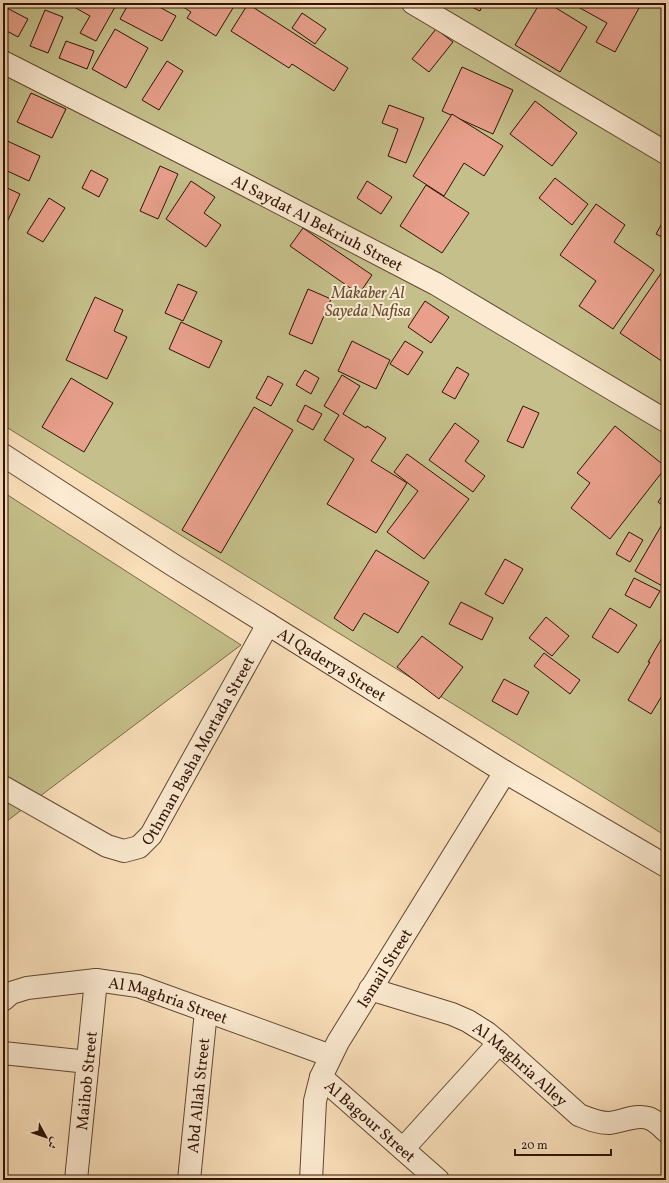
<svg xmlns="http://www.w3.org/2000/svg" width="669" height="1183" viewBox="0 0 669 1183" font-family="Vollkorn,Amiri,serif">
	<rect width="100%" height="100%" fill="#fae0ba"/>
	<filter id="stains"><feTurbulence type="fractalNoise" baseFrequency=".005" numOctaves="4"/><feColorMatrix values="0 0 0 0 .2 0 0 0 0 .09 0 0 0 0 .02 0 0 0 .5 -.17"/></filter>
	<radialGradient id="worn" r=".72"><stop offset=".6" stop-color="#630" stop-opacity="0"/><stop offset="1" stop-color="#630" stop-opacity=".3"/></radialGradient>
	<g fill="#c5c08b" stroke="#7a6948">
		<path d="M3,3h663v833l-663,-411z"/>
		<path d="M3,492l238,153 -238,179z"/>
	</g>
	<g fill="#e8a08c" stroke="#301205">
		<path d="M67,3h41l7,4 -19,34 -16,-8 10,-17z"/>
		<path d="M129,3h23l24,13 -14,25 -42,-22z"/>
		<path d="M177,3h59l-20,33 -29,-18 4,-6z"/>
		<path d="M463,3h20l-3,8z"/>
		<path d="M540,3h8l39,24 -27,45 -45,-27z"/>
		<path d="M571,3h58l10,5 -24,44 -19,-10 11,-19z"/>
		<path d="M248,4l100,64 -14,23 -42,-27 -3,4 -58,-37z"/>
		<path d="M3,6l25,13 -10,18 -15,-8z"/>
		<path d="M45,10l18,7 -15,36 -18,-7z"/>
		<path d="M302,13l24,16 -11,15 -23,-16z"/>
		<path d="M115,29l33,19 -22,40 -34,-19z"/>
		<path d="M436,29l17,13 -24,30 -17,-13z"/>
		<path d="M66,41l28,10 -7,18 -28,-11z"/>
		<path d="M167,61l16,10 -24,39 -17,-10z"/>
		<path d="M462,67l51,23 -20,44 -51,-23z"/>
		<path d="M31,93l35,16 -14,29 -35,-16z"/>
		<path d="M535,101l42,32 -25,33 -42,-32z"/>
		<path d="M389,105l35,13 -18,45 -18,-7 10,-27 -16,-6z"/>
		<path d="M452,114l51,32 -19,30 -20,-13 -20,33 -31,-20z"/>
		<path d="M3,139l37,17 -11,25 -26,-12z"/>
		<path d="M160,166l18,8 -20,45 -18,-8z"/>
		<path d="M91,170l17,9 -9,18 -17,-9z"/>
		<path d="M555,178l33,26 -16,21 -33,-27z"/>
		<path d="M191,181l24,16 -11,16 17,12 -15,22 -40,-28z"/>
		<path d="M367,181l25,16 -11,17 -24,-16z"/>
		<path d="M426,185l43,28 -27,40 -42,-27z"/>
		<path d="M3,186l17,8 -17,37z"/>
		<path d="M49,198l16,10 -22,34 -16,-9z"/>
		<path d="M596,204l29,21 -11,17 40,28 -41,59 -34,-23 17,-25 -36,-26z"/>
		<path d="M666,216v23l-10,-5z"/>
		<path d="M303,228l69,47 -13,19 -69,-48z"/>
		<path d="M664,269l2,1v94l-46,-31z"/>
		<path d="M178,284l19,8 -14,29 -18,-8z"/>
		<path d="M308,289l23,10 -19,45 -23,-10z"/>
		<path d="M95,297l28,13 -9,21 13,6 -20,42 -41,-19z"/>
		<path d="M425,301l24,16 -18,26 -23,-16z"/>
		<path d="M181,322l41,19 -13,27 -40,-19z"/>
		<path d="M352,341l38,19 -14,29 -38,-18z"/>
		<path d="M405,341l18,11 -15,23 -18,-11z"/>
		<path d="M457,367l12,7 -14,25 -13,-7z"/>
		<path d="M305,370l14,8 -8,16 -15,-9z"/>
		<path d="M342,375l18,11 -17,28 23,14 1,-2 19,12 -15,23 36,22 -31,50 -49,-29 27,-45 -30,-19 15,-25 -15,-9z"/>
		<path d="M268,376l15,8 -12,22 -15,-8z"/>
		<path d="M71,378l42,25 -29,49 -42,-25z"/>
		<path d="M305,405l17,9 -9,16 -16,-9z"/>
		<path d="M523,406l16,7 -16,35 -16,-7z"/>
		<path d="M254,407l39,23 -72,123 -39,-23z"/>
		<path d="M455,423l24,18 -14,20 20,15 -12,16 -44,-32z"/>
		<path d="M615,426l51,41 -56,72 -39,-31 19,-25 -13,-10z"/>
		<path d="M407,454l62,45 -45,60 -37,-27 31,-41 -24,-19z"/>
		<path d="M666,490v18l-8,-6z"/>
		<path d="M664,521l2,1v66l-31,-17z"/>
		<path d="M629,532l14,8 -13,22 -14,-8z"/>
		<path d="M376,550l53,32 -31,51 -34,-20 -11,18 -19,-13z"/>
		<path d="M505,559l18,10 -20,35 -18,-10z"/>
		<path d="M634,578l26,13 -10,17 -25,-13z"/>
		<path d="M461,602l32,16 -11,22 -33,-16z"/>
		<path d="M610,608l27,17 -19,28 -26,-16z"/>
		<path d="M546,617l23,19 -17,20 -23,-18z"/>
		<path d="M666,631v58l-15,25 -23,-14 22,-38h-2z"/>
		<path d="M422,636l41,31 -24,32 -42,-32z"/>
		<path d="M544,653l36,27 -10,14 -36,-28z"/>
		<path d="M504,679l25,13 -12,23 -25,-14z"/>
	</g>
	<g fill="none" stroke-linecap="round" stroke-linejoin="round">
		<defs>
			<g id="minor">
				<path d="M413,3l253,150"/>
				<path id="s1" d="M3,62l235,119 198,103 230,137"/>
				<path id="s2" d="M3,455l170,110 95,59 237,148 161,94"/>
				<path id="s3" d="M3,787l104,59 17,5 15,-4 12,-12 117,-211"/>
				<path id="s4" d="M370,989l82,25 16,7 19,12 12,10 80,72c10,4 19,8 30,8 13,-1 26,-9 39,-5 7,2 13,8 18,13"/>
				<path id="s5" d="M3,1000l8,-7 16,-5 69,-8 42,6 193,70"/>
				<path d="M3,1053l85,9"/>
				<path id="s6" d="M321,1077l117,103"/>
				<path d="M403,1149l96,-106"/>
				<path id="s7" d="M76,1180l20,-200"/>
				<path id="s8" d="M189,1180l17,-169"/>
				<path id="s9" d="M311,1180l4,-79 6,-24 17,-35 167,-270"/>
			</g>
		</defs>
		<use href="#minor" stroke="#624632" stroke-width="24"/>
		<use href="#minor" stroke="#fcebd2" stroke-width="22"/>
	</g>
	<g text-anchor="middle" stroke-width="4" stroke-linejoin="round" paint-order="stroke">
		<g font-size="16" fill="#301205" stroke="#fcebd2">
			<text dy="6" stroke="none"><textPath href="#s1" startOffset="353">Al Saydat Al Bekriuh Street</textPath></text>
			<text dy="6" stroke="none"><textPath href="#s2" startOffset="390">Al Qaderya Street</textPath></text>
			<text dy="6" stroke="none"><textPath href="#s3" startOffset="266">Othman Basha Mortada Street</textPath></text>
			<text dy="6" stroke="none"><textPath href="#s9" startOffset="230">Ismail Street</textPath></text>
			<text dy="6" stroke="none"><textPath href="#s5" startOffset="172">Al Maghria Street</textPath></text>
			<text dy="6" stroke="none"><textPath href="#s4" startOffset="171">Al Maghria Alley</textPath></text>
			<text dy="6" stroke="none"><textPath href="#s7" startOffset="100">Maihob Street</textPath></text>
			<text dy="6" stroke="none"><textPath href="#s8" startOffset="85">Abd Allah Street</textPath></text>
			<text dy="6" stroke="none"><textPath href="#s6" startOffset="66">Al Bagour Street</textPath></text>
		</g>
		<g font-size="16" font-style="italic" fill="#644f34" stroke="#fcebd2">
			<text x="368" y="298">Makaber Al<tspan x="368" dy="18">Sayeda Nafisa</tspan></text>
		</g>
	</g>
	<rect width="669" height="1183" fill="none" stroke="#fae0ba" stroke-width="16"/>
	<rect x="4" y="4" width="661" height="1175" fill="none" stroke="#301205" stroke-width="2"/>
	<rect x="8" y="8" width="653" height="1167" fill="none" stroke="#301205"/>
	<g transform="translate(46 1137) rotate(130)" stroke="#fcebd2" stroke-width="3" paint-order="stroke">
	<path d="M0-3L7 15L0 10L-7 15Z" fill="#301205"/>
	<text y="-6" font-size="11" font-weight="bold" text-anchor="middle" fill="#301205">ش</text>
	</g>
	<path d="M515 1149v6h96v-6" fill="none" stroke="#301205" stroke-width="2"/>
	<text x="521" y="1149" font-size="12" fill="#301205" stroke="#fcebd2" stroke-width="3" paint-order="stroke">20 m</text>
	<rect width="100%" height="100%" filter="url(#stains)"/>
	<rect width="100%" height="100%" fill="url(#worn)"/>
</svg>
